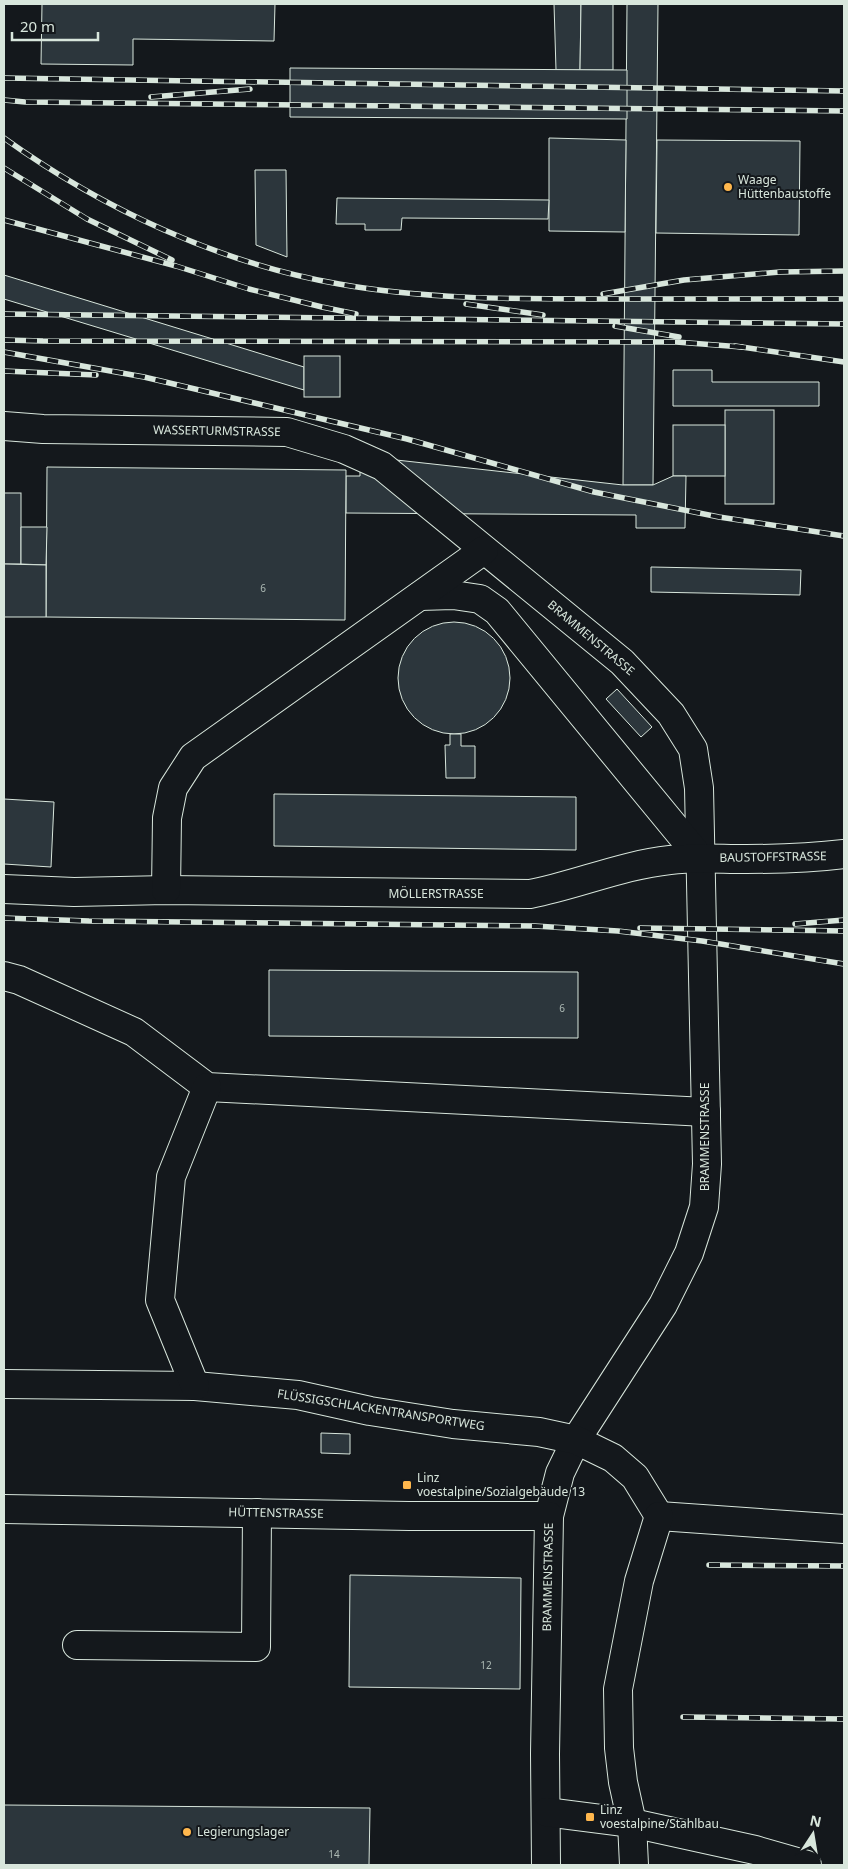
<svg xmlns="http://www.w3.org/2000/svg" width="848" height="1869" viewBox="0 0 848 1869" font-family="'Noto Sans',sans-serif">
	<rect width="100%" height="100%" fill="#14181c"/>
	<g fill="#2c363c" stroke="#d8e6dc">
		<path d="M42,4h233l-1,37 -141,-2v26l-92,-1z"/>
		<path d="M554,4h27l-1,66h-24z"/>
		<path d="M581,4h32v66h-33z"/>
		<path d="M627,4h31l-5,481h-30z"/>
		<path d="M290,68l337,2v49l-337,-2z"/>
		<path d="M549,138l77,2 -1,92 -76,-1z"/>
		<path d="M657,140l143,1 -1,94 -143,-2z"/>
		<path d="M255,170h31l1,87 -31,-12z"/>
		<path d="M337,198l212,2 -1,19 -146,-1 -1,12h-36v-6h-29z"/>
		<path d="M4,275l300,92v23l-300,-91z"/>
		<rect x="304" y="356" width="36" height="41"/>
		<path d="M673,370h39v12h107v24h-146z"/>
		<rect x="725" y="410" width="49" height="94"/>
		<rect x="673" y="425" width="52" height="51"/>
		<path d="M360,456l263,29h30l20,-9h13l-1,52h-49v-13l-290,-2v-37h14z"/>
		<path d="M47,467l299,3 -1,150 -299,-3z"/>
		<rect x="4" y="493" width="17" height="71"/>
		<path d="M21,527h26l-1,38 -25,-1z"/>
		<path d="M4,564l42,1v52h-42z"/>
		<path d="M651,567l150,3 -1,25 -149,-3z"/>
		<circle cx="454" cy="678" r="56"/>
		<path d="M617,689l35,38 -11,10 -35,-38z"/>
		<path d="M450,734h11v12h14v32h-29l-1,-33h5z"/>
		<path d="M274,794l302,3v53l-302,-4z"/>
		<path d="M4,799l50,3 -3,65 -47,-3z"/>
		<path d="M269,970l309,2v66l-309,-2z"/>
		<path d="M321,1433l29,1v20l-29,-1z"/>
		<path d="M350,1575l171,3 -1,111 -171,-2z"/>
		<path d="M4,1805l366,3 -1,57h-365z"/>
	</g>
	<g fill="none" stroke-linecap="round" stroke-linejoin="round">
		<defs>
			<g id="minor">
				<path d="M4,426l39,3 244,3 57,17 38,17 240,196 49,52 22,35 6,39 8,376 -3,43 -15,46 -26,52 -87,135 -16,33 -11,43 -4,238 1,111"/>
				<path d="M420,596l33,-1 27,4 17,12 204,248"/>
				<path d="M4,889l70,3 92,-2 364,4c47,-9 92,-29 140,-34 25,-3 50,-1 76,-1 33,0 65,-1 98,-5"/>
				<path d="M166,890l1,-72 6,-30 20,-31 291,-207"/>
				<path d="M4,976l15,4 115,52 73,55 499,25"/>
				<path d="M4,1384l191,2 103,9 72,16 83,13 86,8 37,8 37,18 22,19 24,39"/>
				<path d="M195,1386l-35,-86 11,-123 36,-90"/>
				<path d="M4,1509l405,7h140"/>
				<path d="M659,1516l185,13"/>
				<path d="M77,1645l179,2 1,-134"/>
				<path d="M546,1812l86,11 123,27 52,15"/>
				<path d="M634,1865l-2,-42 -9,-41 -4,-34 -1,-59 21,-108 20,-65"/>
			</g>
		</defs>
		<use href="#minor" stroke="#d8e6dc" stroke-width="30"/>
		<use href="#minor" stroke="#14181c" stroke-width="28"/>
		<defs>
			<g id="rail">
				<path d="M4,78l840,13"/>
				<path d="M151,97l99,-8"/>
				<path d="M4,100l21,2 819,9"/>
				<path d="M4,138c99,71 215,125 335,146 84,15 170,15 255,15 83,0 167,0 250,0"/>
				<path d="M4,168l83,51 85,41"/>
				<path d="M4,220l172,46 73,23 73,18 34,7"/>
				<path d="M603,294l81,-14 96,-8 64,-1"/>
				<path d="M466,304l77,11"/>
				<path d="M4,314l840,10"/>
				<path d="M615,326l64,11"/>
				<path d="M4,340l39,1 633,1 66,5"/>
				<path d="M735,346l109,16"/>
				<path d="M4,352l140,25 263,62 187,53 125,25 125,19"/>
				<path d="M4,371l92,4"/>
				<path d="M4,918l85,3 446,5 83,5 84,10 142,23"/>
				<path d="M795,924l49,-4"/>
				<path d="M640,928l204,3"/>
				<path d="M709,1565l135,1"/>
				<path d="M683,1717l161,2"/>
			</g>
		</defs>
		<use href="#rail" stroke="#d8e6dc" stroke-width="5.5"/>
		<use href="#rail" stroke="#14181c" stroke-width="4" stroke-dasharray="11" stroke-linecap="butt"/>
	</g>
	<g fill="#ffb74d" stroke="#14181c" stroke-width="2">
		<circle cx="728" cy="187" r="5"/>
		<rect x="402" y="1480" width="10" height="10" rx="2.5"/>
		<rect x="585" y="1812" width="10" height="10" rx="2.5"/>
		<circle cx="187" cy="1832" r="5"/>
	</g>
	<g text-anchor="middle" stroke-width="4" stroke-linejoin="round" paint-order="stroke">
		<g font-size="10" fill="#adbab4">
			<text x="263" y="592">6</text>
			<text x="562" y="1012">6</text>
			<text x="486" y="1669">12</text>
			<text x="334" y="1858">14</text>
		</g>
		<g font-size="12" fill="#d8e6dc" stroke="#14181c" text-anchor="start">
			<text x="738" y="184">Waage<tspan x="738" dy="14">Hüttenbaustoffe</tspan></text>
			<text x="417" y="1482">Linz<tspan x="417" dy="14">voestalpine/Sozialgebäude 13</tspan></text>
			<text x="600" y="1814">Linz<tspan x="600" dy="14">voestalpine/Stahlbau</tspan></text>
			<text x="197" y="1836">Legierungslager</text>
		</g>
		<g font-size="12" fill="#d8e6dc" stroke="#14181c">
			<text transform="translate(217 431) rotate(1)" y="4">WASSERTURMSTRASSE</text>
			<text transform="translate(591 638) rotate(40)" y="4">BRAMMENSTRASSE</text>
			<text transform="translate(773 857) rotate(-1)" y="4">BAUSTOFFSTRASSE</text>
			<text x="436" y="898">MÖLLERSTRASSE</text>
			<text transform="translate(705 1137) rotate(-90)" y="4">BRAMMENSTRASSE</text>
			<text transform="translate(381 1410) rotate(9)" y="4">FLÜSSIGSCHLACKENTRANSPORTWEG</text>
			<text transform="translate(276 1513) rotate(1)" y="4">HÜTTENSTRASSE</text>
			<text transform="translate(548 1577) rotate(-89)" y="4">BRAMMENSTRASSE</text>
		</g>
	</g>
	<rect width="848" height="1869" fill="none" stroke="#d8e6dc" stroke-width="10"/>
	<g transform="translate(813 1834) rotate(12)" stroke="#14181c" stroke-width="4" paint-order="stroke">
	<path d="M0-4L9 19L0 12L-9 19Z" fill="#d8e6dc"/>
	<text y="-8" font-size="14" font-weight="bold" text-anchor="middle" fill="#d8e6dc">N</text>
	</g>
	<path d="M12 32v8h86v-8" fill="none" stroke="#d8e6dc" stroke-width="2.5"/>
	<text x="20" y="32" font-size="15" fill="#d8e6dc" stroke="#14181c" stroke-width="4" paint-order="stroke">20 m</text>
</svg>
